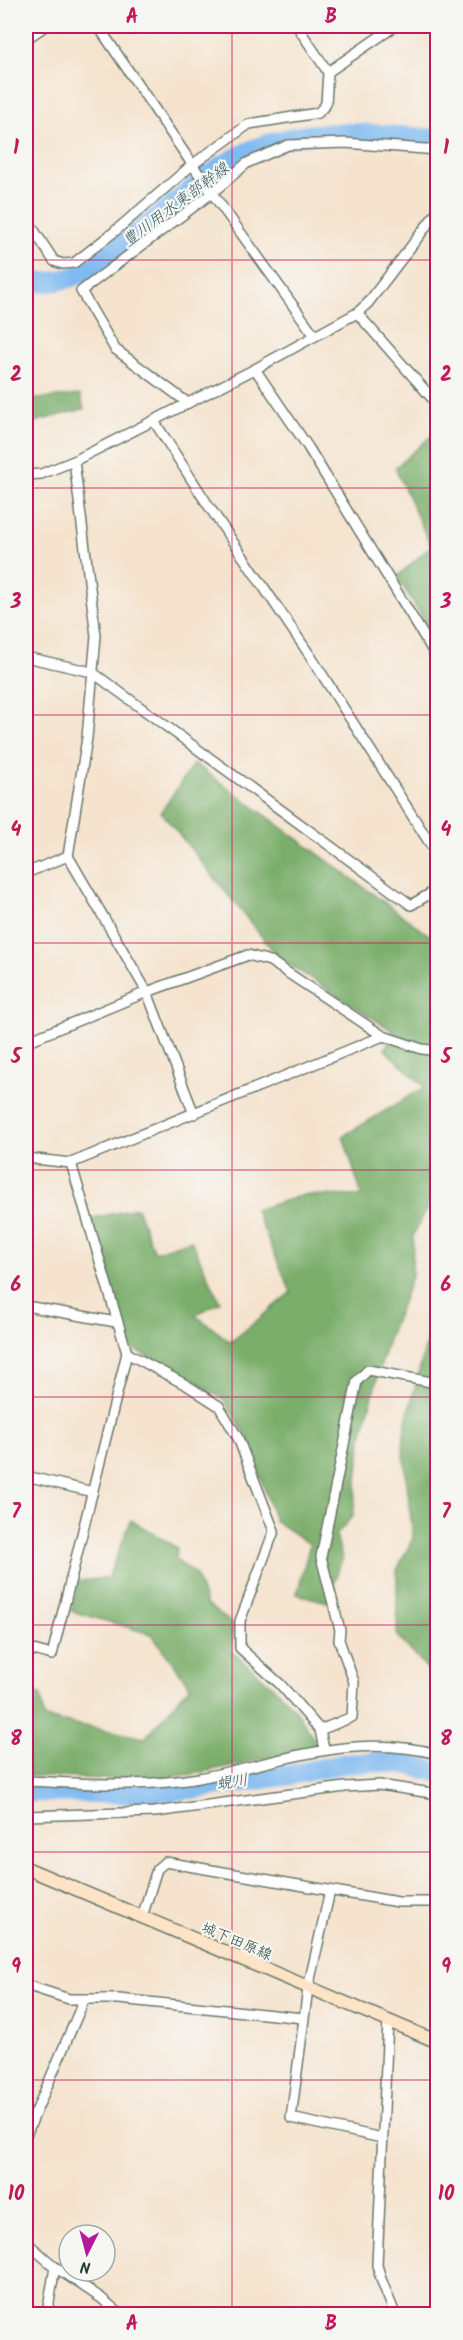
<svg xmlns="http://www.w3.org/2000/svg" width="463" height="2340" viewBox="0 0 463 2340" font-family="Kalam,'Klee One',sans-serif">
	<rect width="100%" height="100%" fill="#f6f6f2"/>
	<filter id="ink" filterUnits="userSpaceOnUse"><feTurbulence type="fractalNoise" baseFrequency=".0167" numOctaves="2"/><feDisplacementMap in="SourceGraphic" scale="12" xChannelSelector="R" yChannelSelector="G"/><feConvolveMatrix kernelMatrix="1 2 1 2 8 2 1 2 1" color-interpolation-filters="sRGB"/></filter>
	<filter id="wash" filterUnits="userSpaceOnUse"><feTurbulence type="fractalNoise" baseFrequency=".008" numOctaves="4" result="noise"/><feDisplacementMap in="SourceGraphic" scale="24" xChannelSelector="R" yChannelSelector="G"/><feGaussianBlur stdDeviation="1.35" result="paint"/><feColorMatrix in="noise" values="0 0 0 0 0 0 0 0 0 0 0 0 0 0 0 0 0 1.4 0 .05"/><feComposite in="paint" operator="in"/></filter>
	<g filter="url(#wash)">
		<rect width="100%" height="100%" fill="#f5e3ce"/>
		<g fill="#7aae6b" stroke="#4c7650" stroke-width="1.5">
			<path d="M80,395l4,14 -58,15v-24z"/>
			<path d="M437,431v210l-40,-64 34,-31 -36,-78z"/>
			<path d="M194,763l243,178v252h-2l-22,43 -1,40 -25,66 -25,94 -9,80 -17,19 6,23 -14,44 -31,-8 13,-50 -35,-23 -28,-85 -23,-36 -33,-22 -59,-29 -42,-130 47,-11 17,44 37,-12 29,62 -25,13 36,27 60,-50 -36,-82 48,-15 59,1 -19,-60 82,-49 -40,-37 8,-19 -114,-73 -118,-146z"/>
			<path d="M437,1300v379l-40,-43v-66l16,-32 -10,-92 2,-19z"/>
			<path d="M131,1520l46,28 -1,12 20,15 10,29 27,20 -1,28c31,26 71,55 84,95l-122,27 -57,6 -111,-4v-84l15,3 3,23 101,20 45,-52 -39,-52 -80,-23 8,-30 29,-3z"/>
		</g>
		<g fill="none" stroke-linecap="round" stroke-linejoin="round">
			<g stroke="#7fbaf1" stroke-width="20">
				<path d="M26,281c23,4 40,-1 61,-10l135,-105c71,-46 136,-32 216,-27"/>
				<path d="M26,1792l113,2 63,-6 88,-13 52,-11 34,-2 29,2 33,8"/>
			</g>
		</g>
	</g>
	<g filter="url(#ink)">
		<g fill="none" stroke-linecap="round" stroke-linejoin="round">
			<defs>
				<g id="minor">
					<path d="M98,26l109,160 108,150"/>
					<path d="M26,39l19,-13"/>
					<path d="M328,72l67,-46"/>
					<path d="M26,218l28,43 9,3 11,-1 40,-31 78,-67 57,-41 69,-11 8,-9 2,-32 -31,-46"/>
					<path d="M357,313l81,92"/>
					<path d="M255,369l53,78 130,212"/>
					<path d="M188,403l-73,-54 -34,-58 131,-98 35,-30 41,-18 57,-2 93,7"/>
					<path d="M154,421l54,84 103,152 127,199"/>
					<path d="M74,461l22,175 -9,102 -19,118 79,136 47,122"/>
					<path d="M26,475l15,-1 33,-13 181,-92 102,-56 11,-10 70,-92"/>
					<path d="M26,657l66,15 319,233 27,-16"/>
					<path d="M26,873l42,-17"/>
					<path d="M26,1042l121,-50 101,-37 22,6 113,75 39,13 16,2"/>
					<path d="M26,1158l45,5 312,-127"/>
					<path d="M26,1306l90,16"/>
					<path d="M127,1353l61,33 31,20 19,32 36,93 -34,90v27l40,36 40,46 4,19"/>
					<path d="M26,1476l67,16"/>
					<path d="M26,1648l26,7 75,-302 -56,-190"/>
					<path d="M320,1730l32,-13 2,-35 -15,-42 1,-10 -19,-73 36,-176 11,-11 63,12 7,6"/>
					<path d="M26,1781c57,2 116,7 173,-3 83,-16 152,-46 239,-24"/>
					<path d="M26,1816l129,-4 190,-25 34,-2 59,9"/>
					<path d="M330,1891l-22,97 -17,130 91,20"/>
					<path d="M142,1917l15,-48 8,-7 233,40h40"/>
					<path d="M26,1985l43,14h50l184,19"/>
					<path d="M388,2021l-11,244 4,14 14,35"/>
					<path d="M26,2135l58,-135"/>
					<path d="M26,2242l29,25 46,31 19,16"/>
					<path d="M47,2314l8,-47"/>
				</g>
				<path id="secondary" d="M26,1868l412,174"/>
			</defs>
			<use href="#minor" stroke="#6a776a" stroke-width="12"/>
			<use href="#secondary" stroke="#6a776a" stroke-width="15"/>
			<use href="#minor" stroke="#fff" stroke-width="9"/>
			<use href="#secondary" stroke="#fee4c6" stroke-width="12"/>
		</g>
	</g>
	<path fill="none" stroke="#c2185b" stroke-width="1.5" stroke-opacity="0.55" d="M232,26v2288M26,260h412M26,488h412M26,715h412M26,943h412M26,1170h412M26,1397h412M26,1625h412M26,1852h412M26,2080h412"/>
	<g text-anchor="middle" stroke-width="4.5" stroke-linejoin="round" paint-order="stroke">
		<g font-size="15" fill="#1f3d34" stroke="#f6f6f2">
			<text transform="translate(237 1941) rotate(23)" y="5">城下田原線</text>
		</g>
		<g font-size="16" font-style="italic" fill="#375c63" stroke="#f6f6f2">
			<text transform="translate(175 204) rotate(-37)" y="6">豊川用水東部幹線</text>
			<text transform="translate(232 1781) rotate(-8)" y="6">蜆川</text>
		</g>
	</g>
	<rect width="463" height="2340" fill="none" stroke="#f6f6f2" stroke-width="66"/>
	<g transform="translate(87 2253) rotate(186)"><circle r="28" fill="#f6f6f2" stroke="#a0aca6" stroke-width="1.5"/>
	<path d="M0-4.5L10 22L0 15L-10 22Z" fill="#b5179e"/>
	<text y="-9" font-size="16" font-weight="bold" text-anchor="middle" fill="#1f3d34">N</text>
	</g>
	<rect x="33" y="33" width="397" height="2274" fill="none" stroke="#c2185b" stroke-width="2"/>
	<g font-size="20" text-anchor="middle" font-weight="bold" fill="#c2185b">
		<text x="132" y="23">A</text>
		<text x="331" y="23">B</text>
		<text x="16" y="154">1</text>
		<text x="446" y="154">1</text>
		<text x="16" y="381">2</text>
		<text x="446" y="381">2</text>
		<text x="16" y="608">3</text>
		<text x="446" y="608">3</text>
		<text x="16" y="836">4</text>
		<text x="446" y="836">4</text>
		<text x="16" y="1063">5</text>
		<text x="446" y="1063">5</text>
		<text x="16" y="1291">6</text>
		<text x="446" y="1291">6</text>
		<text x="16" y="1518">7</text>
		<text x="446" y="1518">7</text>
		<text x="16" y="1745">8</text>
		<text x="446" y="1745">8</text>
		<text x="16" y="1973">9</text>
		<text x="446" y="1973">9</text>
		<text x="16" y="2200">10</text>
		<text x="446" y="2200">10</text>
		<text x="132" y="2330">A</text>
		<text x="331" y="2330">B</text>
	</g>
</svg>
